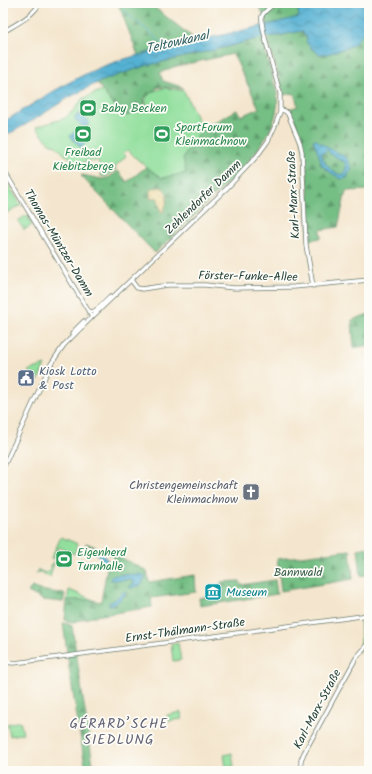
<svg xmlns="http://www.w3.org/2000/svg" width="372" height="774" viewBox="0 0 372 774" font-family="Kalam,sans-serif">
	<defs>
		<pattern id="forest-firs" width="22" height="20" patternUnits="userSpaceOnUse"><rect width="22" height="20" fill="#75be84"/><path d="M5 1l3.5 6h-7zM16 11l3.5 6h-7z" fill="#5f9c6d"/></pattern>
		<pattern id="wetland-marsh" width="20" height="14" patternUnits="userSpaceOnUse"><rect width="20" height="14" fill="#92df9d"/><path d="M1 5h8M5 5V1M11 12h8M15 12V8" fill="none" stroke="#7dc088"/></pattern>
		<pattern id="sand-dots" width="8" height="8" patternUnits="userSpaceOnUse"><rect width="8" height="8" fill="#eeda9e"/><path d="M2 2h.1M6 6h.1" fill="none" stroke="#ccbc89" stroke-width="1.8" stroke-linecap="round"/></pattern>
		<pattern id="water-waves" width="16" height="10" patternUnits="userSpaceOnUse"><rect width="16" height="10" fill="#54b1d3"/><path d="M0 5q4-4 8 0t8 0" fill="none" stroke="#4591ac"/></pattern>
	</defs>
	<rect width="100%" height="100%" fill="#fdfcf7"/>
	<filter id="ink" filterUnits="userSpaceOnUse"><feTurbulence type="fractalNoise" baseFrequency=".025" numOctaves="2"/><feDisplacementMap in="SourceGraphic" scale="8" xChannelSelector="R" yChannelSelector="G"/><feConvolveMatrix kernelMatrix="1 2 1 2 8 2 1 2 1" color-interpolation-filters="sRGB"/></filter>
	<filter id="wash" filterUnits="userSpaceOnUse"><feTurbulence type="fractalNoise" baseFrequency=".012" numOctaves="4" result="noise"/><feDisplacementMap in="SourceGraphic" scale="16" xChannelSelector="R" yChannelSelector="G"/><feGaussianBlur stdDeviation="0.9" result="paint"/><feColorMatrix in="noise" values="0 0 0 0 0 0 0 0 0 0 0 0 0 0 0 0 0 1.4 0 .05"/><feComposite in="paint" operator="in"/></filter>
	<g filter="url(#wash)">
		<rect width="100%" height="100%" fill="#f4e6ce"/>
		<g fill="#92df9d" stroke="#588e68">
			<path d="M166,88l18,3 18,38v1l-19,28 4,15 -25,5c-12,-8 -24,-17 -34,-28l-5,3 3,3 -11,11 1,2 -10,7h-5v-3l-3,-13 -6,2 -1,-2 -7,2 -3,3 -3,-3 -4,3 -3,-3 2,-1 -6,-6 -1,1 -11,-11 -6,-2 -13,-16 29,-9 10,-9 7,-10 20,-9 10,13 15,13 19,-9 3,2 -4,-9c4,-9 13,-11 21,-12z"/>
			<path d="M3,176l18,29 -18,10z"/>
			<path d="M45,365l-7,16 -10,-10z"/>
			<path d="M61,537l17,7 -4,10 -15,-7 -5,12 -3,-1z"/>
			<path d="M53,562h1l-4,15 -11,-5 -3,1 2,-3 8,3 2,-1z"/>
			<path d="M69,590l32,13 -13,-3h-21z"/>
			<path d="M369,617c0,19 2,22 -11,36l3,-11 -1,-24z"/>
			<path d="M178,643l3,17 -8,1 -2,-17z"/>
			<path d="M181,712l1,7 -14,2 -1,-6z"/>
			<path d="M20,721l3,12 -13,3 -3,-12z"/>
			<path d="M232,753l2,13 -8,1 -2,-12z"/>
		</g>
		<g fill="url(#forest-firs)" stroke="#4a7e5c" fill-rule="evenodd">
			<path d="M118,3h31l48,38 -59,14z"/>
			<path d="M256,3h43l-1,7 1,7 -34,9v-9z"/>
			<path d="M369,27v112l-1,2 1,1v48l-23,1 -8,36 -18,3 1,8 -12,2 -1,-57 -3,-29 -3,-13 -8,-22 -5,-10 9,-3 -4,-13 -10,2 -17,-59h10l25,-5 5,8 4,9 8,6h8l15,-5 5,-1 20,-20zM314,143l29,12 6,17 -2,6c-11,-4 -20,-6 -27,-14l1,-3 -3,-9z"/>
			<path d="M263,37l1,4h-2l15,52c6,41 -40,81 -67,107 -18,18 -36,35 -55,53l-74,-77 1,-1 20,4c7,-1 10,-3 16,-8l9,11 19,-15 16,11 24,-5 -3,-15 19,-28v-1l35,-19 4,6 18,-8 -26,-54 -60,13 -13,6 3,8 19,6 1,2 -13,-2h-12l-14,11v3l2,6 -19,9 -15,-13 -15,-20 24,-9 24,-8 86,-20zM160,187l3,1 4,13 -4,11 -2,1 -3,-14 -3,-2 -5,1 1,-3z"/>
			<path d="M327,149l15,12 3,1c2,5 1,8 -3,13 -12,-3 -17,-11 -21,-22z"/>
			<path d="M369,314v31l-15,3 -2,-28 14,-5z"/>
			<path d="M86,543l32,13 29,15 2,11 46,-7 1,17 -45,6 1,9 -57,9 -22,6 -8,-2 2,-20h21l13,2 6,-34 6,-3 1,-9 -28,-11zM124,574l13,1 5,-1 3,4 -4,7 -10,3 2,-4v-3l-4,-2 -17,1z"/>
			<path d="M369,547v27l-8,2 -3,-27z"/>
			<path d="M350,550l3,29 -72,12 -4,-32z"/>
			<path d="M275,580l2,14 -77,12 -1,-8 24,-4 -2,-12 19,-1 1,4z"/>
			<path d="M32,587l7,3 26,4 -2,8 -20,-2 -15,-8z"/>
			<path d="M63,623l5,1 4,2 22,145h-8l-15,-90z"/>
		</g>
		<path fill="url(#wetland-marsh)" stroke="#588e68" d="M27,215l5,10 -8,5 -6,-9z"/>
		<path fill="url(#sand-dots)" stroke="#868c69" d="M160,187c11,4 7,17 3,25l-2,1 -3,-14 -3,-2 -4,2 -1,-1c1,-3 -1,-6 1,-9h2l2,-1z"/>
		<g fill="url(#water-waves)" stroke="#3a7784" fill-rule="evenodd">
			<path d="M299,3h70v24l-2,1 -13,16 -7,4 -5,1 -15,5h-8l-8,-6 -5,-6 1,-3 -1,-3h-1l-3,-5 -25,5 -14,1 -32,9 -86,20 -24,8 -24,9 -29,15 -36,23 -29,16v-15c32,-19 64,-41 98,-55 26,-10 53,-16 79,-22 40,-10 80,-18 119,-28l-1,-7z"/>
			<path d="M80,113l10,10 -6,5 -10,-10z"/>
			<path d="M75,131l11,12 -5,5 -11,-12z"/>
			<path d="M315,139c6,4 11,8 17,11 12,6 16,6 20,20l-3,2 -2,6 -6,1c-7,-4 -15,-9 -21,-16l1,-2 -8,-21zM327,149l3,5c6,1 9,7 15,8 2,5 1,9 -3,13 -12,-3 -17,-11 -21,-22l2,-1 2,1v-2z"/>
			<path d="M97,551l3,2h2l1,2 5,5 -2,3 -2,1 -3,-4 -1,-3 -4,-4z"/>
			<path d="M124,574l13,1 5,-1 2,2 1,2 -4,7 -10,3 -2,-1 4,-3v-3l-4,-2 -3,1h-16l1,-3 1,-1z"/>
			<path d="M124,591l2,1c-3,6 -10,13 -17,13v-2l8,-5z"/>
		</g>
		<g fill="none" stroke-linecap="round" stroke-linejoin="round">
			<path stroke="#54b1d3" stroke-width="1" d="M123,10l45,38"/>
		</g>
	</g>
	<g filter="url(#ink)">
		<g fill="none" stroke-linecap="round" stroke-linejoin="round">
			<defs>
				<g id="secondary">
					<path d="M3,32c13,-8 29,-15 37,-29"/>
					<path d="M281,110l4,1 3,3 12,29 2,9 4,93 7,41"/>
					<path d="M3,169l89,148"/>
					<path d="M131,280l6,8 5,1 26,-4h37l29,3 60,-1 75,-7"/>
					<path d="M89,312l6,-1 15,-14"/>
					<path d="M72,334l3,-4 9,-9"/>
					<path d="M3,468l48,-104 13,-19 28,-28 135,-129 30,-32 11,-15 7,-15 5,-14v-19c-3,-12 -21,-69 -18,-77 2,-5 9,-9 13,-13"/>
					<path d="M3,662l11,1 16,-2 339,-46"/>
					<path d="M301,771v-11l3,-7 52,-95 8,-9 5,-8"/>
				</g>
			</defs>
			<use href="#secondary" stroke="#6a786a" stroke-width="5"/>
			<use href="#secondary" stroke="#fff" stroke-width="3.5"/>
		</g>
	</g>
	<defs>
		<symbol id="stadium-square" viewBox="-11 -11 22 22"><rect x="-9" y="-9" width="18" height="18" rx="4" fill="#2e9e5b" stroke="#fdfcf7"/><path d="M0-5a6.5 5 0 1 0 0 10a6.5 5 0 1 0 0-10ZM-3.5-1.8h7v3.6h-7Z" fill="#fff"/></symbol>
		<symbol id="civic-square" viewBox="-11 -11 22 22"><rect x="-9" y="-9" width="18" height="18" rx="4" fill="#5c6f8a" stroke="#fdfcf7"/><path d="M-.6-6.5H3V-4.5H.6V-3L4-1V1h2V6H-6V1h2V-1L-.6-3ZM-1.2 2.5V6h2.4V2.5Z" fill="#fff"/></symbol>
		<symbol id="church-square" viewBox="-11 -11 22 22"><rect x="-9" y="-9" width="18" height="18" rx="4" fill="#6b7280" stroke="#fdfcf7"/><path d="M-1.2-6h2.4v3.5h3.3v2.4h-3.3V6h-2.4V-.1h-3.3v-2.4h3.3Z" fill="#fff"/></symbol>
		<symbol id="museum-square" viewBox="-11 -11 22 22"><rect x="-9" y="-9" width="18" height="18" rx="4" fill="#0f9aa8" stroke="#fdfcf7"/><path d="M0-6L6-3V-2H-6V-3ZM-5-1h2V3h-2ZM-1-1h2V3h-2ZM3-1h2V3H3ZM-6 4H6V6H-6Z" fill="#fff"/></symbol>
	</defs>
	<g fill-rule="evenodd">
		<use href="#stadium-square" x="78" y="98" width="20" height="20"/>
		<use href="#stadium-square" x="73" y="124" width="20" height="20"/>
		<use href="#stadium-square" x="152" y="124" width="20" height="20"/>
		<use href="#civic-square" x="16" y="368" width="20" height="20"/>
		<use href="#church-square" x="241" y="482" width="20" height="20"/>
		<use href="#stadium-square" x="54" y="549" width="20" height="20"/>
		<use href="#museum-square" x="203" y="582" width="20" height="20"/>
	</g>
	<g text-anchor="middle" stroke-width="3.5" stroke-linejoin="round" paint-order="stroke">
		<g font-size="12" fill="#27864d" stroke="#fdfcf7" text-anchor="start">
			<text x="101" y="112">Baby Becken</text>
			<text x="175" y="131">SportForum<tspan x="175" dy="14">Kleinmachnow</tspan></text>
			<text x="83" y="156" text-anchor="middle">Freibad<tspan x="83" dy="14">Kiebitzberge</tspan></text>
			<text x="77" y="556">Eigenherd<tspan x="77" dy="14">Turnhalle</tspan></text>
		</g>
		<g font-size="12" fill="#1f3d34" stroke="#fdfcf7">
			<text transform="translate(293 195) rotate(-93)" y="4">Karl-Marx-Straße</text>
			<text transform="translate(203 197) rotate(-44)" y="4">Zehlendorfer Damm</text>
			<text transform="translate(59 243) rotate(59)" y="4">Thomas-Müntzer-Damm</text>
			<text transform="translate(248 276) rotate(1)" y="4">Förster-Funke-Allee</text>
			<text transform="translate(185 630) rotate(-8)" y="4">Ernst-Thälmann-Straße</text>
			<text transform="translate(317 709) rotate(-62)" y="4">Karl-Marx-Straße</text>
		</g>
		<g font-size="12" fill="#4e5e75" stroke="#fdfcf7" text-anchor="start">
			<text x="39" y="375">Kiosk Lotto<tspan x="39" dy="14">&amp; Post</tspan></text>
		</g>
		<g font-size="12" fill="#5b616d" stroke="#fdfcf7" text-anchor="end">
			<text x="238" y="489">Christengemeinschaft<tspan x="238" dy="14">Kleinmachnow</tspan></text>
		</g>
		<g font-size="12" fill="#365d49" stroke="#fdfcf7">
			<text x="298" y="576">Bannwald</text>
		</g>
		<g font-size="12" fill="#0d838f" stroke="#fdfcf7" text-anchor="start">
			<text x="226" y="596">Museum</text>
		</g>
		<g font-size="13" font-style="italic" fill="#2f6064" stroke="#fdfcf7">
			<text transform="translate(177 41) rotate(-13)" y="5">Teltowkanal</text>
		</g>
		<g font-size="14" letter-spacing="1" fill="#626374" stroke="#fdfcf7">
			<text x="119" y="728">GÉRARD’SCHE<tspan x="119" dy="16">SIEDLUNG</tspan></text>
		</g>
	</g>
	<rect width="372" height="774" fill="none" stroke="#fdfcf7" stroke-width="16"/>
</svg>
